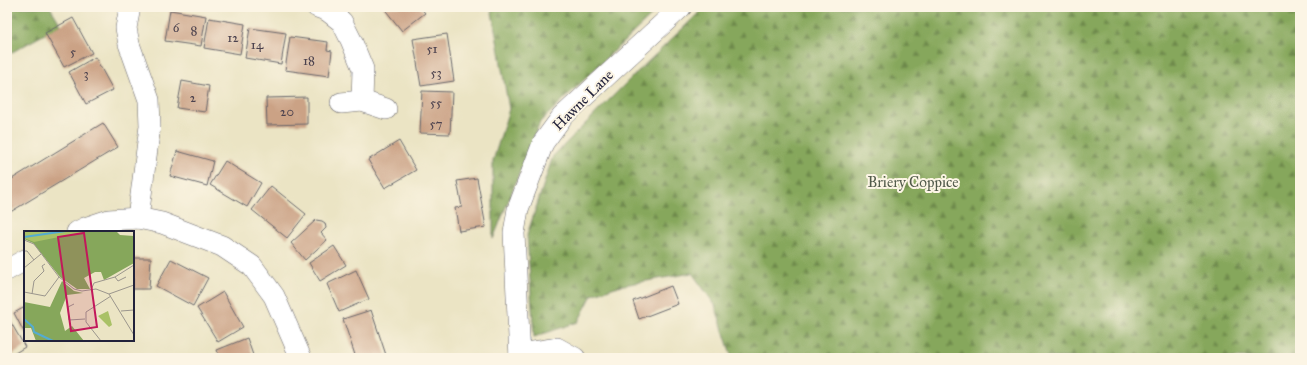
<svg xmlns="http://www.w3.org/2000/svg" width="1307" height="365" viewBox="0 0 1307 365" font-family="'IM FELL Great Primer',serif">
	<defs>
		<pattern id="forest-firs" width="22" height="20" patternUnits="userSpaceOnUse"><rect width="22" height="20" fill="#86a75b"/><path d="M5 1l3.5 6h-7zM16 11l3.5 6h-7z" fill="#6d884c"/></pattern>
	</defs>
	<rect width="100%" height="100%" fill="#fcf5e5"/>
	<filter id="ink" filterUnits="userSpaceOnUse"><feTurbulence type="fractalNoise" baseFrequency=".025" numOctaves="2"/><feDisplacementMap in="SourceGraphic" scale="8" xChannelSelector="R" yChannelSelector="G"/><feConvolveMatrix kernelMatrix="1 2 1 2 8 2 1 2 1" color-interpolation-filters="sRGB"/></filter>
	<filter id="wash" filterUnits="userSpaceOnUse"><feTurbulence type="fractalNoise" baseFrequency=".012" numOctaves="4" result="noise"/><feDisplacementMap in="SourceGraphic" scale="16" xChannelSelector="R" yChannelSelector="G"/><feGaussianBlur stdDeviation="0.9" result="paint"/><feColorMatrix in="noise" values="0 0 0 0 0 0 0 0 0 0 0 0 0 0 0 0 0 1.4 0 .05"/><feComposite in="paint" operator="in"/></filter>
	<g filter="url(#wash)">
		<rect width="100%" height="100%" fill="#ebe4c4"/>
		<g fill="url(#forest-firs)" stroke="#54644b">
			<path d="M7,7h43l11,18 -54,30z"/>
			<path d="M488,7h172l-120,115 -47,117v-78l16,-52 -17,-97z"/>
			<path d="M705,7h595v351h-568l-17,-53 -23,-32 -74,13 -26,9 -14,27 -44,15 -7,-102 26,-79 79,-79z"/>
		</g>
		<g id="blocks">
			<g fill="#cba285">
				<path d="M383,7h37l5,6 -23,18z"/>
				<path d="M170,10l36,6 -5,30 -36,-5z"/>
				<path d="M73,18l19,35 -28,14 -19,-34z"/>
				<path d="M209,18l36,6 -5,30 -36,-6z"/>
				<path d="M250,28l36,5 -5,31 -36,-6z"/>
				<path d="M447,34l7,47 -33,5 -8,-47z"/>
				<path d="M290,37l38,5 -1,8 5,1 -3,25 -44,-6z"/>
				<path d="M95,57l18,33 -27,14 -17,-32z"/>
				<path d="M182,81l27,5 -4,26 -28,-4z"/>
				<path d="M422,91l30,1 -2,42 -30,-1z"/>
				<path d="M307,97v27l-40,1 -1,-27z"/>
				<path d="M103,123l15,24 -111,67v-32z"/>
				<path d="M399,141l17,29 -31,18 -17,-28z"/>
				<path d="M177,151l36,10 -6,25 -37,-10z"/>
				<path d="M225,161l36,22 -14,24 -37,-22z"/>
				<path d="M477,178l9,49 -27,4 -4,-23 7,-1 -5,-26z"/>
				<path d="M271,186l35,28 -19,24 -35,-28z"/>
				<path d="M316,220l6,1 3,2 1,5 -5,5 6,7 -22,20 -14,-17z"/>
				<path d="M334,246l12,19 -26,16 -11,-18z"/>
				<path d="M133,258h18l-2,31h-16z"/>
				<path d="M171,259l37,19 -15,28 -37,-20z"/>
				<path d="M356,270l13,29 -30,13 -12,-28z"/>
				<path d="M671,286l7,18 -39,15 -6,-18z"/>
				<path d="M223,292l20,35 -25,15 -21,-34z"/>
				<path d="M25,307v27l-11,-21z"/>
				<path d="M371,310l16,48h-31l-13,-39z"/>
				<path d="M10,321l15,26 -18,11v-35z"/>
				<path d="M247,338l7,20h-34l-3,-8z"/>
			</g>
		</g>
	</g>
	<g filter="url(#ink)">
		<use href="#blocks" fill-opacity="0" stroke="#68666b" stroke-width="1"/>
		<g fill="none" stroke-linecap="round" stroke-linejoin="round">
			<defs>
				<g id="minor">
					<path d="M130,7l-4,21 3,16 20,56 1,26 -12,92"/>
					<path d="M317,7l11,4 14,11 9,18 12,29 -1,32"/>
					<path d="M341,103l21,-2 24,8"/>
					<path d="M77,232l8,-4 24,-8 29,-2 24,5 60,23 30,20 22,30 27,62"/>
					<path d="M7,270l18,-10"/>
					<path d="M520,354l37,-6 18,10"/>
					<path d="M520,358l-6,-125 4,-24 25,-66 19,-26 119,-110"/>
				</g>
			</defs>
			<use href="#minor" stroke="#68666b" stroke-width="22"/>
			<use href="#minor" stroke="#fff" stroke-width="21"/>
		</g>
	</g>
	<g text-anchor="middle" stroke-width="4" stroke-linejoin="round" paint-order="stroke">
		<g font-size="13" fill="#4c424e">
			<text x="176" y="32">6</text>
			<text x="194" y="35">8</text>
			<text x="233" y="42">12</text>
			<text x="257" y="49">14</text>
			<text x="432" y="53">51</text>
			<text x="73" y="56">5</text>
			<text x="309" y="65">18</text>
			<text x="436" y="77">53</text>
			<text x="86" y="78">3</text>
			<text x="193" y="102">2</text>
			<text x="436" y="107">55</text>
			<text x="287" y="116">20</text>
			<text x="436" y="128">57</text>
		</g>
		<g font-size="15" fill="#22223b" stroke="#fcf5e5">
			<text transform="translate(583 100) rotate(-45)" y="5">Hawne Lane</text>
		</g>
		<g font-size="15" fill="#515a4a" stroke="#fcf5e5">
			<text x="913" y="187">Briery Coppice</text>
		</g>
	</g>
	<g transform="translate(24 231)">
		<rect width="110" height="110" fill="#ebe4c4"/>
		<path d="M84,80l4,14 -3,2 -11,-11z" fill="#a9c166"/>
		<path d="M0,0h92l4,4 14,1v27l-30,17 -3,-8h-6l-11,6 6,11h-13l-17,-12 -27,-34 -9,-4zM38,50l12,10 9,2 -16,2 -7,18 5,18 7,-5 12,15h-48l-5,-13h-6l-1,-26 26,5z" fill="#86a75b"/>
		<path d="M0,0h65l-55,11 -10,-4z" fill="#a9c166"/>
		<path fill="none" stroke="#54acd1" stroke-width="2" d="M0,6l42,-6M0,88l9,8 1,5 19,9"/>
		<path fill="none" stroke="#9b968d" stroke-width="1" d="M0,9l10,4 25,33 15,12 8,2 14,-2 13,5 25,41M0,20h3l7,9M0,37l17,-14M91,46l3,4 8,-4M67,59l3,-7 21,-6 19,-12M0,61l21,4 14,-19M8,63l2,-13 10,-10 -2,-5 3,-2M85,63l25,-9M50,73l-6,3 1,13 16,-1M97,80l13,-1M77,110l-15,-19v-10l25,-16"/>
		<path fill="#c2185b" fill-opacity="0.15" stroke="#c2185b" stroke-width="2" d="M60,2l13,94 -26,4 -13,-94z"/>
		<rect width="110" height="110" fill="none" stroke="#22223b" stroke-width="2"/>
	</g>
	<rect width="1307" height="365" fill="none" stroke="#fcf5e5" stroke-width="24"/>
</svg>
